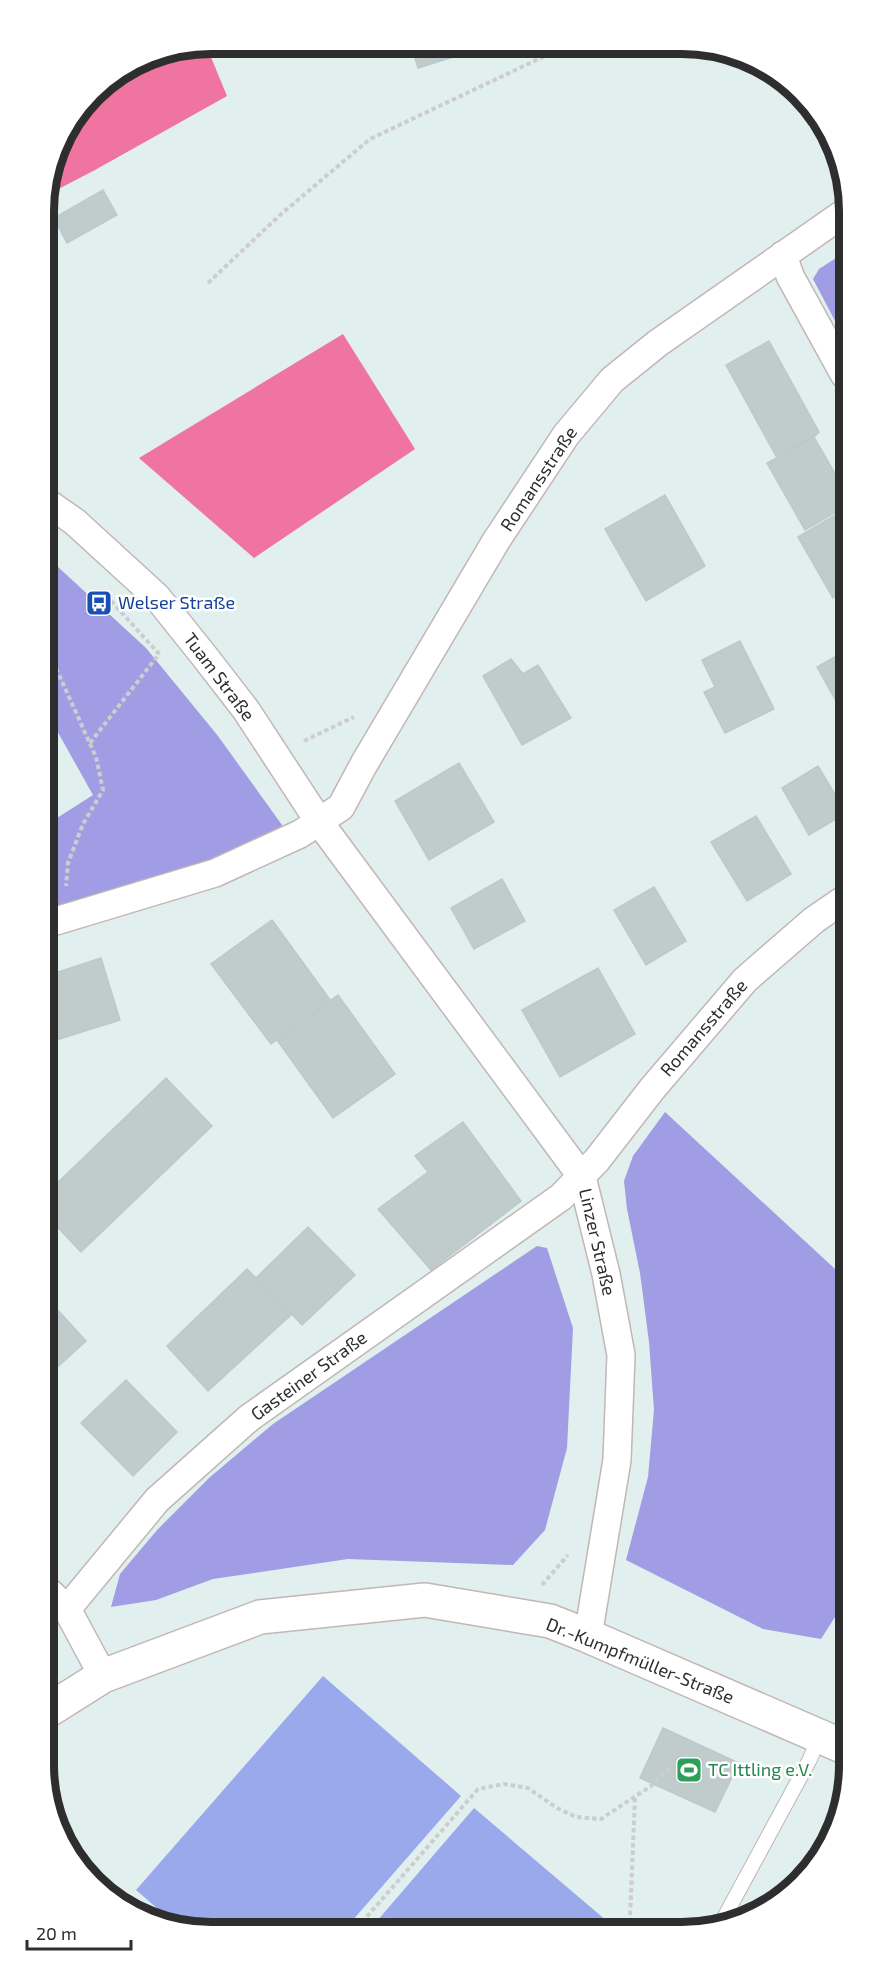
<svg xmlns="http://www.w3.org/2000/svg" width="893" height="1976" viewBox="0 0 893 1976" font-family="'Exo 2',sans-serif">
	<rect width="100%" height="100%" fill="#e1efee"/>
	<g fill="#a09de5">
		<path d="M844,253v85l-31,-59 6,-10z"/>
		<path d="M45,555l101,93 72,88 69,96 -58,27 -183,56v-90l47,-30 -47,-84z"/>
		<path d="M665,1112l182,168 2,315 -28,44 -58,-10 -137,-69 22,-83 6,-67 -5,-68 -9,-69 -13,-64 -3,-28 9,-25z"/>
		<path d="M537,1246l10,2 26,80 -6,120 -22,82 -32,35 -165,-6 -135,20 -57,21 -45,7 9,-33 38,-45 51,-51 64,-54z"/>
	</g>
	<g fill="#99a9ec">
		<path d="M323,1676l138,120 -116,133h-164l-45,-39z"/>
		<path d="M474,1808l140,119 -243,1z"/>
	</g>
	<g fill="#f074a0">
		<path d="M206,45l21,51 -132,74 -50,26 16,-59 39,-52 47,-29 34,-2 14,-7z"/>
		<path d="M343,334l72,115 -161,109 -115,-100z"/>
	</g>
	<g fill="#c0cbcb" stroke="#bacacb" stroke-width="1.5">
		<path d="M411,45h53l2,8 -48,15z"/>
		<path d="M103,190l14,25 -50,28 -13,-25z"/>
		<path d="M769,341l50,91 -5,5 -38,19 -50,-91z"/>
		<path d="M814,437l31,54v16l-40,23 -38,-67z"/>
		<path d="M665,495l40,71 -59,35 -41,-72z"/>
		<path d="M844,510l1,81 -12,7 -35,-61z"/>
		<path d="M740,641l34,68 -49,24 -21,-41 11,-5 -13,-27z"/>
		<path d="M845,651l1,68 -29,-52z"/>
		<path d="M511,659l12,15 15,-9 33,53 -49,27 -39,-69z"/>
		<path d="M459,763l35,59 -65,38 -34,-59z"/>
		<path d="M818,766l28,47 -37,22 -27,-47z"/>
		<path d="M756,816l35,58 -44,27 -36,-59z"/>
		<path d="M502,879l23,42 -51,28 -23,-41z"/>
		<path d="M654,887l32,54 -40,24 -32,-55z"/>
		<path d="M272,920l59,81 -60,43 -60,-80z"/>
		<path d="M101,958l19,62 -73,23 -1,-67z"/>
		<path d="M598,968l37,66 -75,43 -38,-67z"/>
		<path d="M338,995l57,79 -62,44 -56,-78z"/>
		<path d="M166,1078l46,48 -131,126 -34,-36v-23z"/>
		<path d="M463,1122l58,79 -90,69 -53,-61 50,-37 -13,-16z"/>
		<path d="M308,1227l47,48 -53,50 -45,-48z"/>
		<path d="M247,1269l45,45 -84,77 -41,-45z"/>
		<path d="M53,1305l33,36 -35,32 -3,-4v-59z"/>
		<path d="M126,1380l51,52 -44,44 -52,-53z"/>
		<path d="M663,1728l76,35 -24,49 -75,-34z"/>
	</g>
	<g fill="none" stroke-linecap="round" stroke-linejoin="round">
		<defs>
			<path id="lane" d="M719,1927l91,-168 9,-22"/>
			<g id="street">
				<path d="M783,255l7,21 54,98"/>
				<path d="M45,501l30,21 82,75 48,60 41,53 74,113 262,354 24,97 15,81 -4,105 -29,176"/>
				<path d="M46,924l169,-51 85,-39 41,-27 23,-43 132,-223 70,-106 46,-55 46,-37 186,-130"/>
				<path d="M49,1592l18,17 36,67"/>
				<path d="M67,1609l90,-109 92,-82 312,-221 36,-37 55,-71 93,-109 69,-60 32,-22"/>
			</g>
			<path id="secondary" d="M49,1710l54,-34 157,-59 165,-17 125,21 38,15 261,113"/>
		</defs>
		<use href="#lane" stroke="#c1b7b4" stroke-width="16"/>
		<use href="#street" stroke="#c1b7b4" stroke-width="30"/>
		<use href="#secondary" stroke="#c1b7b4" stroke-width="36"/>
		<g stroke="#cdcdcd" stroke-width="4" stroke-dasharray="4.5 3" stroke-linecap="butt">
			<path d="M208,283l72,-68 90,-76 196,-93"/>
			<path d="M111,601l50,55"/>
			<path d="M99,603l8,-8"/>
			<path d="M45,649l6,8 45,100 7,33 -20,34 -15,39 -2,23"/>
			<path d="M304,741l50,-24"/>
			<path d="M90,743l69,-89"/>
			<path d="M542,1585l26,-30"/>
			<path d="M635,1798l-5,121 8,8"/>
			<path d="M357,1928l121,-139 26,-5 24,4 29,20 19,9 25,2 50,-33 18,-19"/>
		</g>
		<use href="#lane" stroke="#fff" stroke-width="14"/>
		<use href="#street" stroke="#fff" stroke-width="27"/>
		<use href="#secondary" stroke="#fff" stroke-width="33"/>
	</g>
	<defs>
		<symbol id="bus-square" viewBox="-11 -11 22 22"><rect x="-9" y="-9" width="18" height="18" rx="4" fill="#1a4fb4" stroke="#fff"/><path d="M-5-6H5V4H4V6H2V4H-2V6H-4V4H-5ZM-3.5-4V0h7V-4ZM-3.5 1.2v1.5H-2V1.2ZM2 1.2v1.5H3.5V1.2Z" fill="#fff"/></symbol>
		<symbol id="stadium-square" viewBox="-11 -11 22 22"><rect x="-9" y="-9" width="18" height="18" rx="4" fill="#2e9e5b" stroke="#fff"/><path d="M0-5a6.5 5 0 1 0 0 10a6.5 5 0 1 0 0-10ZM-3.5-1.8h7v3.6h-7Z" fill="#fff"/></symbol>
	</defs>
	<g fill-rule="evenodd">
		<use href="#bus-square" x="84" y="588" width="30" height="30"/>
		<use href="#stadium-square" x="674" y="1755" width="30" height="30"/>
	</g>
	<g text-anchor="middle" stroke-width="5" stroke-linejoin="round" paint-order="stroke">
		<g font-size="18" fill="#2e2e2e" stroke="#fff">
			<text transform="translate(539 479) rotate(-56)" y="6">Romansstraße</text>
			<text transform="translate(219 677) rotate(53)" y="6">Tuam Straße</text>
			<text transform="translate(704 1028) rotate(-49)" y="6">Romansstraße</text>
			<text transform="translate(597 1242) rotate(77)" y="6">Linzer Straße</text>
			<text transform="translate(309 1376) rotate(-36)" y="6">Gasteiner Straße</text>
			<text transform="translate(640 1661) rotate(22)" y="6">Dr.-Kumpfmüller-Straße</text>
		</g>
		<g font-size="18" fill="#164399" stroke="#fff" text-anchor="start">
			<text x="118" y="609">Welser Straße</text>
		</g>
		<g font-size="18" fill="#27864d" stroke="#fff" text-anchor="start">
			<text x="708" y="1776">TC Ittling e.V.</text>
		</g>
	</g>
	<path d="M0 0H893V1976H0ZM211 54H682A157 157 0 0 1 839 211V1765A157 157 0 0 1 682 1922H211A157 157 0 0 1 54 1765V211A157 157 0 0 1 211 54Z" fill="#fff" fill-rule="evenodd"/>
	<path fill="none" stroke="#2e2e2e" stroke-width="8" d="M211 54H682A157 157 0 0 1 839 211V1765A157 157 0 0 1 682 1922H211A157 157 0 0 1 54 1765V211A157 157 0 0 1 211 54Z"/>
	<path d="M27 1940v9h104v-9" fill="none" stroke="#2e2e2e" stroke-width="3"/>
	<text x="36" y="1940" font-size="18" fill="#2e2e2e" stroke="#ffffff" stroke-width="4.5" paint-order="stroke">20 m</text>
</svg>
